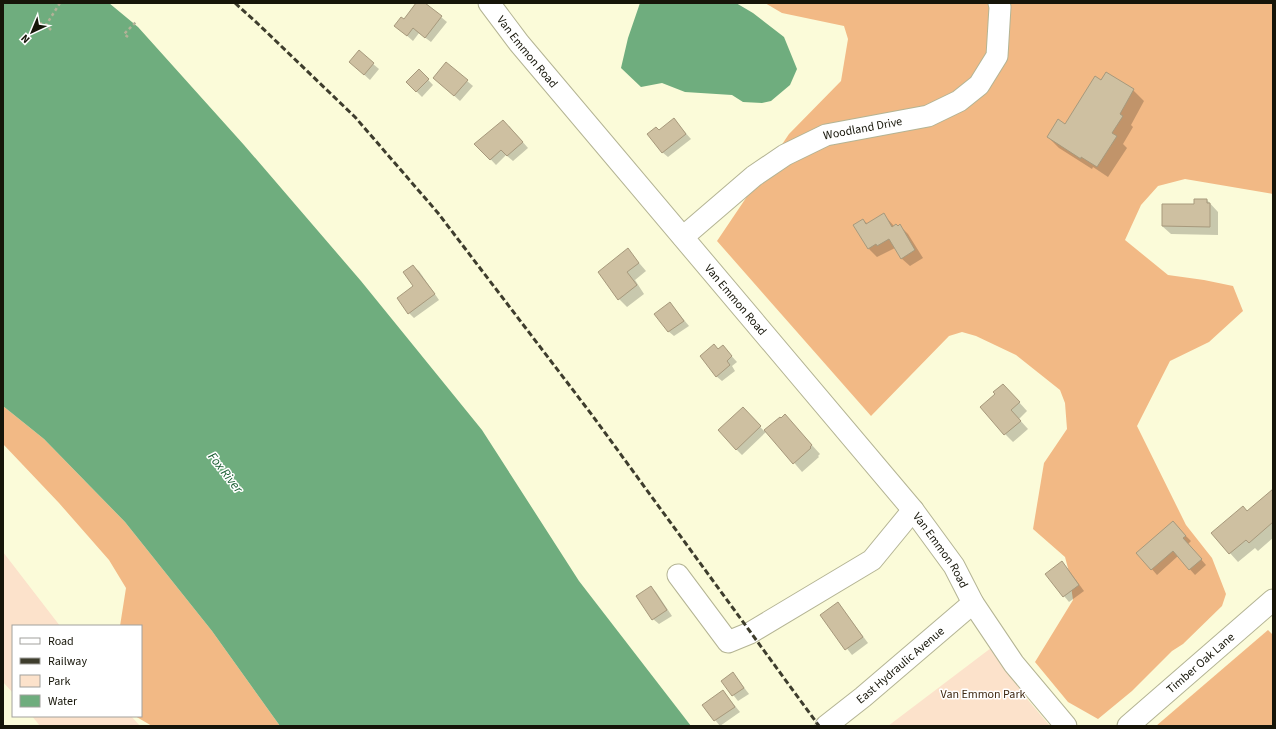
<svg xmlns="http://www.w3.org/2000/svg" width="1276" height="729" viewBox="0 0 1276 729" font-family="'Source Sans 3',sans-serif">
	<rect width="100%" height="100%" fill="#fbfbd9"/>
	<g fill="#fce2cb">
		<path d="M3,552l57,74h-47v67l-10,-11z"/>
		<path d="M991,648l37,52 22,26h-162z"/>
		<path d="M32,716h99l9,10h-100z"/>
	</g>
	<g fill="#f2b985">
		<path d="M765,3h508v191l-88,-15 -27,7 -17,19 -16,35 43,35 36,5 29,6 10,25 -34,31 -39,19 -33,65 49,99 26,33 14,36 -4,12 -39,38 -11,7 -40,40 -34,28 -30,-17 -33,-40 38,-62 -4,-28 -4,-15 -32,-28 11,-66 23,-34 -2,-26 -5,-13 -44,-35 -40,-19 -14,-4 -13,4 -78,80 -154,-175 72,-107 52,-53 7,-42 -4,-13 -62,-13z"/>
		<path d="M3,406l41,33 81,83 87,109 68,95h-128l-17,-10h6v-90h-21l6,-38 -17,-28 -50,-57 -56,-59z"/>
		<path d="M1268,630l5,5v91h-117z"/>
	</g>
	<g fill="#6fad7e">
		<path d="M3,3h106l29,24 106,118 117,136 121,149 97,151 112,145h-411l-68,-95 -87,-109 -81,-83 -41,-33z"/>
		<path d="M640,3h96l17,10 31,24 13,32 -7,16 -19,16 -9,2 -19,-1 -11,-7 -47,-3 -23,-9 -21,4 -20,-19 7,-30z"/>
	</g>
	<g fill="#0003">
		<path d="M418,3h6l23,19 -16,20 -12,-9 -6,8 -17,-15 8,-6z"/>
		<path d="M359,52l20,17 -9,11 -20,-18z"/>
		<path d="M419,70l14,15 -11,12 -15,-15z"/>
		<path d="M1106,73l27,17 11,11 -13,24 2,2 -10,17 4,4 -19,29 -15,-10 -1,2 -33,-21 -11,-11 18,-12z"/>
		<path d="M467,81l6,5 -13,15 -20,-18z"/>
		<path d="M674,120l17,19 -23,18 -6,-5 -3,-21z"/>
		<path d="M509,126l19,22 -15,13 -7,-6 -10,10 -20,-21z"/>
		<path d="M1207,200l11,12v23l-47,-1 -9,-8 1,-21h32z"/>
		<path d="M884,215l10,11h6l8,8 15,24 -13,8 -9,-8 -6,-10 -18,9 -8,-8 -14,-24 8,-5 5,4z"/>
		<path d="M628,250l18,21 -11,9 9,14 -17,13 -8,-8z"/>
		<path d="M413,266l6,5 20,29 -25,18 -5,-5 6,-27z"/>
		<path d="M670,303l19,23 -15,10 -6,-5z"/>
		<path d="M718,350l10,2 9,10 -5,4 3,5 -13,10 -6,-5z"/>
		<path d="M1011,393l16,18 -8,8 9,10 -15,13 -8,-8z"/>
		<path d="M748,414l16,17 16,-13 13,6 27,30 -2,2 1,1 -17,15 -35,-41 -25,24 -6,-6z"/>
		<path d="M1273,490v48l-15,13 -3,-3 -17,14 -26,-29 35,-21z"/>
		<path d="M1178,528l13,13 -3,3 18,21 -11,10 -17,-19 -21,19 -19,-22z"/>
		<path d="M1067,568l17,23 -15,11 -23,-28z"/>
		<path d="M651,587l5,5 16,24 -13,8 -6,-5z"/>
		<path d="M838,603l30,40 -16,12 -31,-40z"/>
		<path d="M733,673l16,21 -11,7 -16,-20z"/>
		<path d="M723,691l17,21 -20,14 -17,-21z"/>
	</g>
	<g fill="#cec0a1" stroke="#a7997c">
		<path d="M416,3h9l17,13 -17,22 -12,-10 -6,8 -13,-10 7,-9 3,2z"/>
		<path d="M359,50l15,13 -10,12 -15,-13z"/>
		<path d="M446,62l22,18 -14,16 -21,-18z"/>
		<path d="M419,69l10,10 -13,13 -10,-10z"/>
		<path d="M1106,72l28,17 -14,25 3,2 -11,17 5,3 -20,31 -16,-10v2l-34,-22 11,-18 7,5 30,-48 6,4z"/>
		<path d="M674,118l12,16 -24,19 -15,-19 9,-7 3,3z"/>
		<path d="M503,120l20,22 -16,14 -6,-6 -11,10 -16,-16z"/>
		<path d="M1194,199h13v4h3v24l-48,-1v-22h32z"/>
		<path d="M884,213l8,14 4,-3 2,2 2,-2 15,26 -14,9 -12,-20 -12,7 -1,-2 -8,5 -15,-24 10,-6 3,5z"/>
		<path d="M628,248l11,15 -12,9 10,13 -19,15 -20,-28z"/>
		<path d="M413,265l22,29 -27,20 -11,-16 16,-12 -10,-14z"/>
		<path d="M670,302l14,19 -16,11 -14,-18z"/>
		<path d="M714,344l4,5 5,-4 9,11 -5,5 3,4 -14,12 -16,-21z"/>
		<path d="M1003,384l17,18 -9,8 10,11 -17,14 -24,-28 15,-13 -2,-2z"/>
		<path d="M743,407l18,19 -25,24 -18,-20z"/>
		<path d="M785,414l27,31 -2,2 1,1 -18,16 -29,-34 16,-13 1,1z"/>
		<path d="M1273,489v33l-24,21 -3,-3 -17,14 -18,-21 32,-27 4,5z"/>
		<path d="M1173,521l13,15 -3,2 19,21 -13,11 -16,-19 -22,19 -15,-17z"/>
		<path d="M1062,561l17,24 -16,12 -18,-23z"/>
		<path d="M651,586l16,24 -15,10 -16,-24z"/>
		<path d="M838,602l25,35 -18,13 -25,-35z"/>
		<path d="M733,672l11,16 -12,8 -11,-15z"/>
		<path d="M723,690l12,17 -21,14 -12,-16z"/>
	</g>
	<g fill="none" stroke-linecap="round" stroke-linejoin="round">
		<defs>
			<g id="minor">
				<path id="s1" d="M489,3l30,40 394,467 41,56 19,37 41,61 52,62"/>
				<path id="s2" d="M683,237l71,-61 31,-21 41,-20 102,-19 31,-15 20,-16 18,-29 3,-49 -1,-4"/>
				<path d="M678,575l50,67 22,-9 122,-73 41,-50"/>
				<path id="s3" d="M826,726l37,-29 110,-94"/>
				<path id="s4" d="M1128,726l145,-126"/>
			</g>
		</defs>
		<use href="#minor" stroke="#b4b494" stroke-width="23"/>
		<g stroke="#b2b297" stroke-width="2.5" stroke-dasharray="3 3" stroke-linecap="butt">
			<path d="M39,23l7,2"/>
			<path d="M51,30l-5,-5 14,-22"/>
			<path d="M128,37l-4,-3 13,-13"/>
		</g>
		<use href="#minor" stroke="#fff" stroke-width="21"/>
		<path stroke="#3e3d2d" stroke-width="3" stroke-dasharray="6 3" stroke-linecap="butt" d="M235,3l20,18 100,96 83,96 154,202 227,311"/>
	</g>
	<g text-anchor="middle" stroke-width="3" stroke-linejoin="round" paint-order="stroke">
		<g font-size="12" fill="#161509" stroke="#fff">
			<text dy="4" stroke="none"><textPath href="#s1" startOffset="62">Van Emmon Road</textPath></text>
			<text dy="4" stroke="none"><textPath href="#s2" startOffset="214">Woodland Drive</textPath></text>
			<text dy="4" stroke="none"><textPath href="#s1" startOffset="386">Van Emmon Road</textPath></text>
			<text dy="4" stroke="none"><textPath href="#s1" startOffset="710">Van Emmon Road</textPath></text>
			<text dy="4" stroke="none"><textPath href="#s4" startOffset="96">Timber Oak Lane</textPath></text>
			<text dy="4" stroke="none"><textPath href="#s3" startOffset="96">East Hydraulic Avenue</textPath></text>
		</g>
		<g font-size="12" fill="#3f2811" stroke="#fff">
			<text x="983" y="698">Van Emmon Park</text>
		</g>
		<g font-size="13" font-style="italic" fill="#1a5e32" stroke="#fff">
			<text transform="translate(226 472) rotate(52)" y="5">Fox River</text>
		</g>
	</g>
	<rect width="1276" height="729" fill="none" stroke="#161509" stroke-width="8"/>
	<rect x="12" y="625" width="130" height="92" fill="#ffffff" stroke="#a2a19d"/>
	<rect x="20" y="638" width="20" height="6" fill="#ffffff" stroke="#a2a19d"/>
	<text x="48" y="645" font-size="12" fill="#161509">Road</text>
	<rect x="20" y="658" width="20" height="6" fill="#3e3d2d" stroke="#a2a19d"/>
	<text x="48" y="665" font-size="12" fill="#161509">Railway</text>
	<rect x="20" y="675" width="20" height="12" fill="#fce2cb" stroke="#a2a19d"/>
	<text x="48" y="685" font-size="12" fill="#161509">Park</text>
	<rect x="20" y="695" width="20" height="12" fill="#6fad7e" stroke="#a2a19d"/>
	<text x="48" y="705" font-size="12" fill="#161509">Water</text>
	<g transform="translate(32 32) rotate(224)" stroke="#ffffff" stroke-width="3" paint-order="stroke">
	<path d="M0-3L7 15L0 10L-7 15Z" fill="#161509"/>
	<text y="-6" font-size="11" font-weight="bold" text-anchor="middle" fill="#161509">N</text>
	</g>
</svg>
